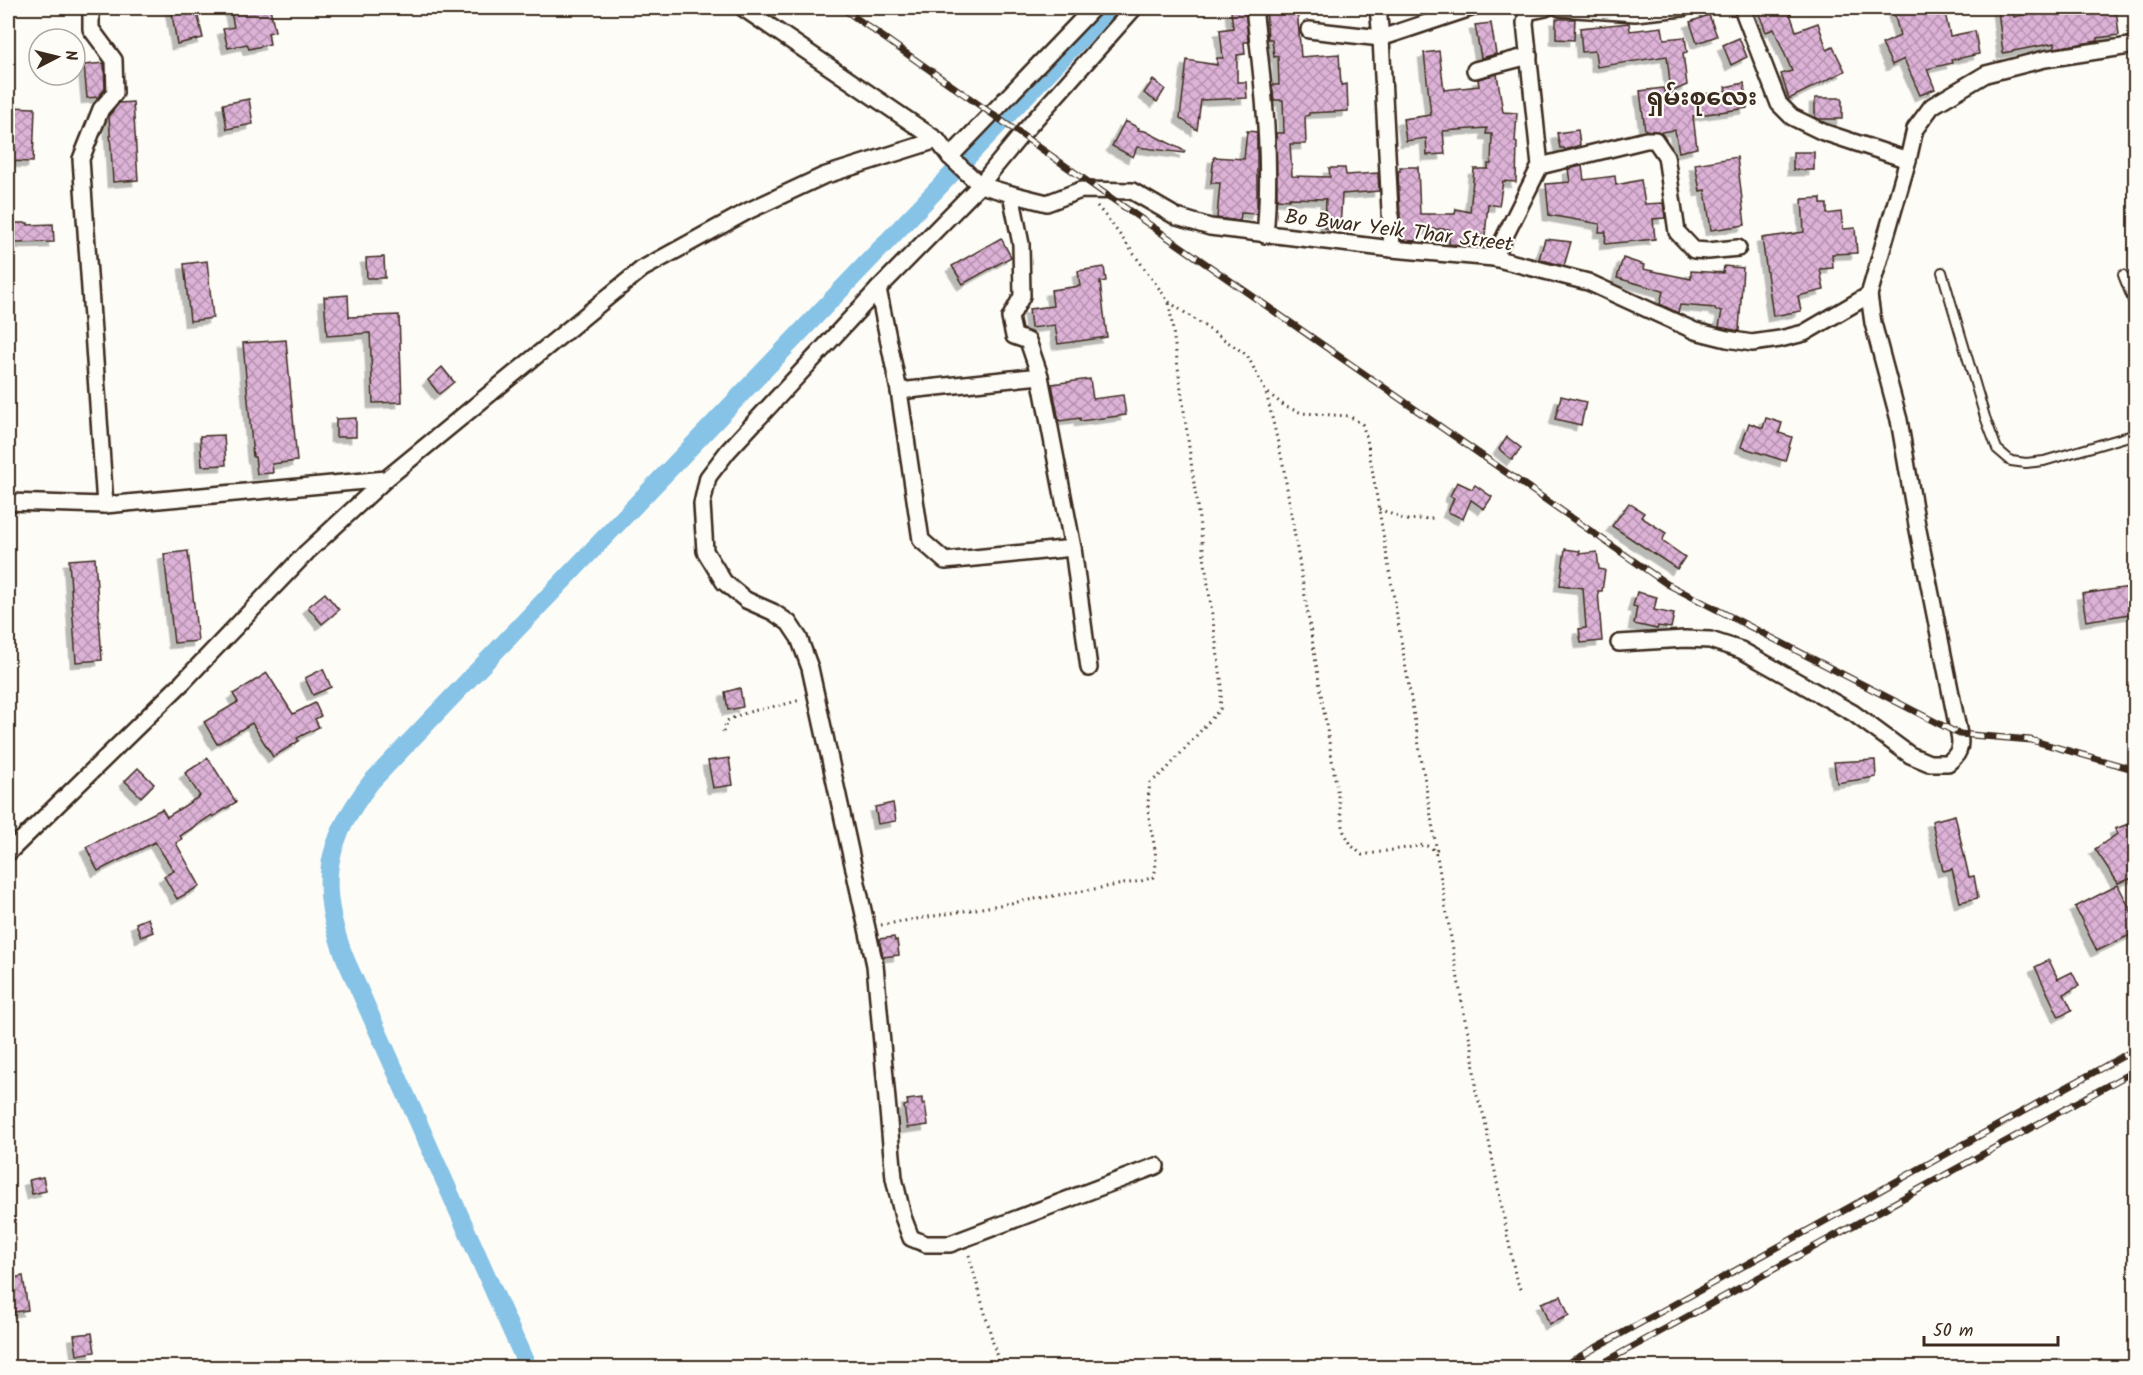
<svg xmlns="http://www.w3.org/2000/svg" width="2143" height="1375" viewBox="0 0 2143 1375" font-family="Kalam,'Noto Sans Myanmar',sans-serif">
	<defs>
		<pattern id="building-cross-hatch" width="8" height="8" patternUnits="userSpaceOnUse" patternTransform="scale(1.5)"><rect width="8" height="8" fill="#ddb2d7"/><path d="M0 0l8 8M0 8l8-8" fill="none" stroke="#b491ae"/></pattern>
		<filter id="shadow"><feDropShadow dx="-5.5" dy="5.5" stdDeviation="0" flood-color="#0004"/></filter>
	</defs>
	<rect width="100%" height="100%" fill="#fdfcf7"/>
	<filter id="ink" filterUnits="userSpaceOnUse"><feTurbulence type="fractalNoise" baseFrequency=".0167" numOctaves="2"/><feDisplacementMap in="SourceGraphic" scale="12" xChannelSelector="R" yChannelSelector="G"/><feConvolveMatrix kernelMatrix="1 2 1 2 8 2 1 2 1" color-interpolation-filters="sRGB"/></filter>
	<g filter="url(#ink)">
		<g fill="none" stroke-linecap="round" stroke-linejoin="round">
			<path stroke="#86c3e6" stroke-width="18" d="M528,1368l-183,-410c-28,-73 -21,-114 26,-176l739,-774"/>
		</g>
		<g fill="url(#building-cross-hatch)" stroke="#3b2a1e" stroke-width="1.5" filter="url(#shadow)">
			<path d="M171,8h25l7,30 -26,6z"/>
			<path d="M230,8h40l5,23 -7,2 2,11 -21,5 -2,-5 -19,4 -5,-19 11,-2z"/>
			<path d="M1246,8l2,34h-4l1,12 -8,1v27h9l1,16 -46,2 -4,30 -17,-12 7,-58 30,5v-7h6l-3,-28 13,-2 -2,-17z"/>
			<path d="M1266,8h31l4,49 38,-3 2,31 6,-1 1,27 -39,2v2l-4,1 1,28h-16l2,32 38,1 -1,-9h16l1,7 32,-2 1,18 -37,3 -2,35 -15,-1 1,-29 -37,-1v2l-12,-1 -1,-66h8l-1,-33h-9l-2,-15h7l-1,-29 -4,1 -2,-18h-4z"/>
			<path d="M1757,8h31l8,23 22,-8 9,27 6,-3 12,24 -56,28 -8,-25 11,-3 -18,-42 -8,3z"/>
			<path d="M1893,8h51l6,28 25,-5 4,23 -28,6 1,3 -25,6 8,20 -15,6 -16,-36 -12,6 -10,-21 18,-8z"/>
			<path d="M2013,8l1,9 31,-8v-1h43v2l28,-2 3,27 -21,3v3l-24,4 -19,3v-5l-52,10 -5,-43z"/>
			<path d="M1709,15l8,21 -20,7 -7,-21z"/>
			<path d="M1556,19h19l-1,21 -18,-1z"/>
			<path d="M1491,23l5,31 -15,4 -6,-33z"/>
			<path d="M1629,23l1,8 32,-4 2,12 21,-2 2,15 -4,1 4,32 -16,7 -4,-36 -70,11 -2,-16 -13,1 -2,-24z"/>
			<path d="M1739,38l8,19 -16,8 -8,-20z"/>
			<path d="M1439,51l5,39 35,-4 -1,-7 19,-5 6,38 14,1 -2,29 2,1 -1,39 -13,-1 -4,25 -11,-2 -4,43 -35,-3v-15h-29v7l-3,-1 -1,6 -15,-1 -3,-69h2v-4h18l2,47h35l1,-5 14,3 4,-43h14v-5h3l1,-30h-6l1,-6 -44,3 2,23 -18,1 -1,-17 -20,3 -3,-22 28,-4 -7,-62z"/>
			<path d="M104,63l1,26 -7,8 -11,1 -3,-33z"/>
			<path d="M1153,80l12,9 -8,13 -13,-9z"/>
			<path d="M1744,83l3,25 -54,8 4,32 -18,4 -4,-22 -14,2 -16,-2 -5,-39 23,-3 2,5 10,-1 2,6 49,-7 -1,-4z"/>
			<path d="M1815,98h27v21h-23l-4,-2z"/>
			<path d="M249,99l4,25 -26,5 -4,-25z"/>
			<path d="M133,102l5,78 -25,2 -4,-66 10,-13z"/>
			<path d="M8,107l27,1 -2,54 -25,-1z"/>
			<path d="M1125,121l14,7 -1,2 7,1 40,20 -1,2 -47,-6 -4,10 -21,-11z"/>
			<path d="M1578,130l2,15 -15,5 -1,-2h-4l-3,-15z"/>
			<path d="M1247,131l10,1v82l-16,-1 -1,8 -23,-3 3,-35h-9l3,-26 30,2z"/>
			<rect x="1793" y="152" width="21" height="18"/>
			<path d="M1737,157l8,68 -34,5 -6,-40 -5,1 -5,-27z"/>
			<path d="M1582,166l2,14 31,-4 1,9 25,-5 4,24 18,-1 2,15 -12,1 2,20 -50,5 1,-12h-7l1,-8 -51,-9 -3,-31 24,-2 -2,-13z"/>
			<path d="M1821,198v6h6v10l14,-2 2,17 12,-1 2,25 -25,1 1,14 -13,1 4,21 -26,6 3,15 -28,5 -11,-78 42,-6 -2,-33z"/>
			<path d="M14,223h14v2l25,-1 1,18 -40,1z"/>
			<path d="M1001,238l10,19 -48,27 -11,-18z"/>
			<path d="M1545,239l26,3 -7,24 -25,-7z"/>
			<path d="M384,257l1,21h-18l-1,-20z"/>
			<path d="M1623,258l21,7 -1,4 48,10v-8l32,2 1,-7 19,2 -4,63 -20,-4 3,-16 -7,-1v-2l-35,-3 -2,8 -18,-9 3,-13 -46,-13z"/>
			<path d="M207,261l6,57 -23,3 -6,-57z"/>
			<path d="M1104,267l2,14 -6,1 7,55 -49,7 -3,-19 -24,3 -2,-19 24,-3 -2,-16 29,-4 -2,-15z"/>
			<path d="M348,295l1,22 50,-2 3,87 -29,1 -3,-70 -43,3 -3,-39z"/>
			<path d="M286,340l11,121 -25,3 1,9 -16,1 -2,-17h-2l-10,-114z"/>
			<path d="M442,367l12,15 -15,12 -11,-14z"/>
			<path d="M1090,379l3,20 30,-4 3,20 -46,6v-3l-21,3 -7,-37z"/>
			<path d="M1561,396l25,6 -5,23 -26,-6z"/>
			<path d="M356,418v19h-20v-18z"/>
			<path d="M1766,418l16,5 -3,10 13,4 -7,24 -44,-14 8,-24 14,5z"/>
			<path d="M224,435l2,30 -24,1 -2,-30z"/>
			<path d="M1507,437l14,11 -9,12 -13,-11z"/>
			<path d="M1457,482l15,7 3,-4 17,12 -8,12 -13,-9 -8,19 -15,-7 6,-14 -4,-2z"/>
			<path d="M1629,503l15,10 -3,4 25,16 -4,8 23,16 -8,12 -65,-43z"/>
			<path d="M1565,549l15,2 -1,3 18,-2 2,17 6,1 -3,21h-4l4,50 -21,2 -2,-14 7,-1 -3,-40 -23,-3z"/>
			<path d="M188,551l10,90 -24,2 -10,-89z"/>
			<path d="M95,558l7,102 -26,2 -7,-102z"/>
			<path d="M2136,586v27l-50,8 -4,-27z"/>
			<path d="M1637,592l20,5 -3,13 20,4 -3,14 -13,-2 -1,3 -23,-5 3,-17 -4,-1z"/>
			<path d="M325,593l14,17 -17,14 -14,-17z"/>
			<path d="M323,669l8,18 -18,8 -8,-17z"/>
			<path d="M267,673l26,41 22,-11 6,13 -6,3 4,8 -22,11 2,3 -26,16 -21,-34 -35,21 -13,-22 34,-20 -5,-8z"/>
			<path d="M740,688l3,19 -15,3 -3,-18z"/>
			<path d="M208,758l28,44 -23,15 -1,-2 -32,21 2,3 -6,4 24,43 -23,13 -13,-23 10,-5 -19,-29 -57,29 -12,-24 76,-38 5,8 33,-21 -15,-23z"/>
			<path d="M729,758l4,27 -20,3 -5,-27z"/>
			<path d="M1875,760l1,17 -39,6 -3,-21z"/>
			<path d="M138,768l16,16 -13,13 -16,-16z"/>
			<path d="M893,803l3,18 -18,3 -3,-17z"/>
			<path d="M1955,815l14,62 5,-1 4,22 -18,4 -8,-33 -9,2 -11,-50z"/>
			<path d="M2128,824l8,18v35l-18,6 -23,-34 22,-15 -2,-5z"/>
			<path d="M2118,885l18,36v11l-39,19 -22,-44z"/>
			<path d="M148,918l5,14 -12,5 -5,-14z"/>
			<path d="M894,937l1,4 2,-1 2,15 -16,2 -4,-18z"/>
			<path d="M2049,960l9,19 14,-7 7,14 -15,8 8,16 -13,7 -24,-50z"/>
			<path d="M922,1098v6l3,-1 3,22 -21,3 -3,-22 4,-1 -1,-5z"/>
			<path d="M43,1177l3,14 -14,3 -3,-14z"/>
			<path d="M23,1276l5,34 -20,3v-34z"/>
			<path d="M1561,1296l8,20 -20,8 -8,-21z"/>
			<path d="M92,1333l3,19 -18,3 -3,-20z"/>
		</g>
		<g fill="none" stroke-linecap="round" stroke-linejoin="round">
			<defs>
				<g id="lane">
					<path d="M1942,272l43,145 12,32 14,12 15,2 18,-2 92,-27"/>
					<path d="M2123,275l13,33"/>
				</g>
				<g id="street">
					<path d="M91,8v21l23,31 1,33 -14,16 -20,50 24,346"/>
					<path d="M743,8l194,132"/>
					<path d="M1134,8l-112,126 -42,51 -102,104 -150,162 -20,26 -6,27 3,47 19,31 22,18 27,12 16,11 10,15 11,30 65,297 19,213 9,39 8,21 15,6h24l206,-78"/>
					<path d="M1256,8l-1,9c9,72 17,146 10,218"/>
					<path d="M1378,8l3,30 11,211"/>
					<path d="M1560,8l75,5 48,-5"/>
					<path d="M1742,8l37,96 13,13 31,15 85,28"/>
					<path d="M1309,30l72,8 90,-30"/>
					<path d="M1475,70l54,-14"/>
					<path d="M950,157l143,-149"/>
					<path d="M1540,166l106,-26h9l11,16 11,76 17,18 14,1 30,-3"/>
					<path d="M1011,194l10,50 1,52 -12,22 4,18 14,5 12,35 33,172 16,120"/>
					<path d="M1494,258l46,-92 -15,-143 2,-11 19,-4"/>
					<path d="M878,289l21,102 22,149 24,21 128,-13"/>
					<path d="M899,391l141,-15"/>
					<path d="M8,502l97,3 281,-26 256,-210 106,-58 75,-35 114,-36 13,17 30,28 31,9 36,9 34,-13 51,1 45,26 33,10 182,22 102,9 94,24 107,49 32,8 25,4 28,-4 24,-6 65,-38 39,-135 7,-31 17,-23 54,-32 59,-15 91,-14"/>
					<path d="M1619,643l66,-4 25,1 31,10 112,63 57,42 19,8h19c10,-8 14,-15 11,-29l-42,-209 -18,-105 -26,-97 -4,-28"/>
					<path d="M8,853l174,-170 125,-131 79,-73"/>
				</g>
			</defs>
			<use href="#lane" stroke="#3b2a1e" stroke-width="12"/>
			<use href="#street" stroke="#3b2a1e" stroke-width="20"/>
			<g stroke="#3b2a1e" stroke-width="3" stroke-dasharray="1.5 4.5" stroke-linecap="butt">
				<path d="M1097,206l12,14 60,82 78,53 19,37 17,72 61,368 8,14 10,9 62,-10 8,3 5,8 28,164 7,27 4,46 8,23 32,163 6,12"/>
				<path d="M1268,393l18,14 16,6 47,3 13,8 5,15 70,413"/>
				<path d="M1379,509l27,11 27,-2"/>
				<path d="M723,732l4,-11c23,-13 49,-13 73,-21"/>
				<path d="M881,925l260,-44 13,-4c6,-25 -5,-46 -6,-70 0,-8 1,-16 2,-24l16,-13 54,-61 2,-23 -53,-384"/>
				<path d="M969,1255l31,113"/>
			</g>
			<use href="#lane" stroke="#fdfcf7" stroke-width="8"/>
			<use href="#street" stroke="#fdfcf7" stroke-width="15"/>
			<defs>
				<g id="rail">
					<path d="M842,8l259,183 566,393 292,150 72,6 105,30"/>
					<path d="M1559,1368l577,-319"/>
					<path d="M1594,1368l542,-298"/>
				</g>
			</defs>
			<use href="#rail" stroke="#3b2a1e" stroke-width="7"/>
			<use href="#rail" stroke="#fdfcf7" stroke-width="4.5" stroke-dasharray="14" stroke-linecap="butt"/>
		</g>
	</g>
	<g text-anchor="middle" stroke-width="4.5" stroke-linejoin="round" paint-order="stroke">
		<g font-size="21" fill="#3b2a1e" stroke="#fdfcf7">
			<text transform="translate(1399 230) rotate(7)" y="7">Bo Bwar Yeik Thar Street</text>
		</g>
		<g font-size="24" font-weight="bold" fill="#3b2a1e" stroke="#fdfcf7">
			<text x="1702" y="105">ရှမ်းစုလေး</text>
		</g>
	</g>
	<rect width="2143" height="1375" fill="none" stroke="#fdfcf7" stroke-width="30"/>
	<rect x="15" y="15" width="2113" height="1345" fill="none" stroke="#3b2a1e" stroke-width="2" filter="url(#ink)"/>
	<g transform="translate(57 57) rotate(83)"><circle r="28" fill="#fdfcf7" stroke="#afa8a0" stroke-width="1.5"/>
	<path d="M0-4.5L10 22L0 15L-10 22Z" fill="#3b2a1e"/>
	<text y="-9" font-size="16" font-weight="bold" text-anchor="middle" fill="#3b2a1e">N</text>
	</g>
	<path d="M1924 1336v9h134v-9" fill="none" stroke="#3b2a1e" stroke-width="3"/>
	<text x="1933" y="1336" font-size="18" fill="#3b2a1e" stroke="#fdfcf7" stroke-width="4.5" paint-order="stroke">50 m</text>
</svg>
